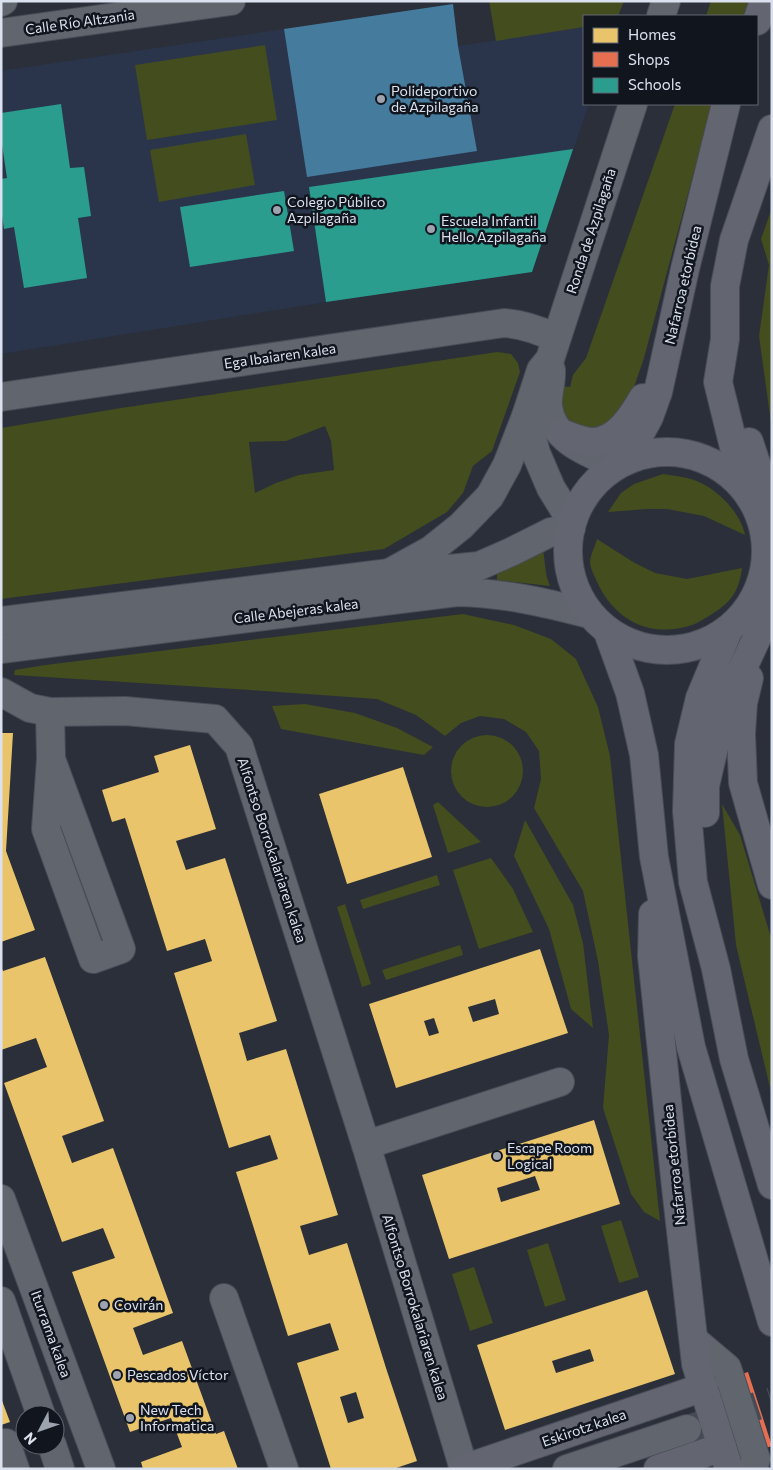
<svg xmlns="http://www.w3.org/2000/svg" width="773" height="1470" viewBox="0 0 773 1470" font-family="Commissioner,sans-serif">
	<rect width="100%" height="100%" fill="#2a2f3a"/>
	<path fill="#2a354b" d="M453,4l5,42 126,-19v77h5l-57,168 -206,30 -325,52v-283z"/>
	<g fill="#444d1d" fill-rule="evenodd">
		<path d="M489,1h135l-6,15h-34v11l-88,14z"/>
		<path d="M711,1h38l-6,15h-37z"/>
		<path d="M265,45l12,75 -130,20 -12,-75z"/>
		<path d="M675,104h37l-68,254 -11,32 -24,38 -22,4 -22,-13 -9,-19 3,-14 11,1 3,-12 13,-17z"/>
		<path d="M246,134l9,51 -96,17 -9,-52z"/>
		<path d="M772,208v222l-13,-94 10,-71 -8,-26z"/>
		<path d="M497,352l14,2 7,9 2,9 -28,79 -19,15 -10,27 -16,19 -63,37 -383,50v-171l120,-20zM325,426l6,15 3,29 -35,5 -23,8 -21,10 -6,-51 37,-1z"/>
		<path d="M663,474c13,2 26,3 38,9 19,9 40,31 44,52l-41,-19 -37,-7h-20l-39,3 13,-19 13,-9z"/>
		<path d="M597,539l36,23 22,11 32,6 55,-11c-3,25 -12,35 -33,48 -6,3 -11,7 -17,9 -39,13 -74,-2 -93,-39 -3,-7 -9,-17 -9,-25 1,-7 5,-15 7,-22z"/>
		<path d="M542,547c4,14 2,25 8,39l-53,-6v-9z"/>
		<path d="M463,614l51,11 37,14 25,20 22,48 12,49 50,465 -16,-9 -13,-18 -28,-86 6,-73 -11,-74 -15,-70 -49,-83 7,-29 -2,-28 -13,-19 -22,-13 -24,-3 -19,7 -16,13 -29,-21 -39,-16 -127,-9 -236,-15 1,-5 30,-5z"/>
		<path d="M305,704l50,9 42,15 36,19 -9,8 -143,-26 -9,-23z"/>
		<circle cx="487" cy="771" r="36"/>
		<path d="M438,802l43,40 -33,11 -15,-48z"/>
		<path d="M722,804l18,31 32,106v155l-36,-151z"/>
		<path d="M525,820l48,85 10,38 10,85 -22,-19 -22,-80 -35,-73z"/>
		<path d="M491,858l22,31 20,43 -54,17 -26,-79z"/>
		<path d="M437,875l3,10 -77,24 -3,-9z"/>
		<path d="M345,904l26,80 -9,3 -25,-80z"/>
		<path d="M460,945l3,10 -77,25 -4,-10z"/>
		<path d="M621,1220l18,57 -20,6 -18,-57z"/>
		<path d="M548,1243l18,57 -21,7 -18,-57z"/>
		<path d="M474,1267l19,56 -23,8 -18,-57z"/>
	</g>
	<g fill="#e9c46a" fill-rule="evenodd">
		<path d="M1,733h12l-7,118 29,79 -34,12z"/>
		<path d="M190,745l26,84 -40,12 10,29 39,-12 52,163 -38,12 8,28 39,-12 52,166 -38,11 9,29 38,-12 39,125 31,93 -24,8h-62l-34,-106 42,-13 -9,-27 -42,13 -52,-164 42,-13 -8,-24 -41,13 -55,-175 38,-12 -7,-22 -38,12 -42,-133 -13,4 -10,-32 57,-18 -5,-16zM356,1392l8,26 -16,5 -8,-26z"/>
		<path d="M403,767l29,90 -85,27 -28,-90z"/>
		<path d="M540,949l28,84 -172,55 -27,-84zM495,999l4,15 -26,8 -5,-15zM434,1018l5,15 -10,3 -5,-15z"/>
		<path d="M45,957l59,164 -42,15 10,27 41,-15 60,165 -40,15 10,27 39,-14 34,93 8,-3 14,38h-95l-2,-7 41,-15 -11,-29 -41,14 -58,-160 43,-14 -12,-30 -41,14 -58,-159 43,-16 -11,-29 -35,12v-83l2,4z"/>
		<path d="M594,1120l26,84 -171,55 -27,-84zM535,1176l5,14 -39,12 -4,-14z"/>
		<path d="M647,1290l28,84 -170,56 -28,-85zM590,1349l4,12 -38,12 -4,-12z"/>
		<path d="M1,1398l9,24 -9,3z"/>
	</g>
	<path fill="#e76f51" d="M748,1372l24,74 -30,10 -24,-74z"/>
	<g fill="#2a9d8f">
		<path d="M61,104l9,64 14,-1 7,49 -13,2 9,60 -63,10 -10,-61 -10,2 -3,-21v-29l6,-1 -6,-40v-25z"/>
		<path d="M573,149l-41,123 -206,30 -17,-115z"/>
		<path d="M284,191l10,60 -104,16 -10,-60z"/>
	</g>
	<path fill="#457b9d" d="M453,4l5,42 19,105 -170,26 -23,-148z"/>
	<g fill="none" stroke-linecap="round" stroke-linejoin="round">
		<path stroke="#454a55" stroke-width="28" stroke-dasharray="28 14" stroke-linecap="butt" d="M691,1428l81,-27"/>
		<defs>
			<g id="minor">
				<path d="M1,2l2,-1"/>
				<path d="M661,16l5,-15"/>
				<path d="M1,33l230,-32"/>
				<path d="M551,370c1,12 -4,24 -3,36 4,35 41,47 68,59"/>
				<path d="M1,397l503,-74c19,1 35,7 52,15"/>
				<path d="M526,416l10,37 15,35 21,34"/>
				<path d="M393,571l38,-21 30,-24 29,-30 17,-31 19,-49 15,-46 9,-11 83,-255"/>
				<path d="M1,621l389,-48 38,-2 51,-5 32,-14 40,-20 20,-4"/>
				<path d="M1,649l456,-57c46,1 87,10 132,22"/>
				<path d="M1,692l29,16 20,4 75,-1 90,8 24,27 127,399 98,324"/>
				<path d="M50,712l1,47 -5,70 47,130 28,-10 -70,-190"/>
				<path d="M366,1145l194,-63"/>
				<path d="M1,1199l100,270"/>
				<path d="M224,1298l60,171"/>
				<path d="M1,1301l40,114"/>
				<path d="M695,1341l32,27 29,91 -3,10"/>
				<path d="M1,1444l5,-1 9,26"/>
				<path d="M52,1445l8,24"/>
				<path d="M567,1469l120,-40"/>
			</g>
			<g id="major">
				<path d="M757,21l7,-20"/>
				<path d="M561,433c9,3 19,8 30,9 25,1 41,-25 52,-44"/>
				<path d="M749,442l11,33 12,26"/>
				<circle cx="667" cy="551" r="99"/>
				<path d="M625,461l24,-44 9,-25 27,-123 41,-165"/>
				<path d="M744,488l-26,-106 7,-43v-53l9,-46 38,-111"/>
				<path d="M728,631l-28,67 -11,46 -2,67 6,71 23,87 18,90 38,126"/>
				<path d="M608,632l22,61 14,62 10,102 37,190 81,275"/>
				<path d="M749,678l-6,25 -2,31 2,49 29,102"/>
				<path d="M705,813v-27l17,-73 50,-108"/>
				<path d="M653,914l-1,42 24,231 20,177 33,105"/>
				<path d="M463,1469l241,-82"/>
				<path d="M658,1469l64,-22"/>
			</g>
		</defs>
		<use href="#minor" stroke="#484c56" stroke-width="30"/>
		<use href="#major" stroke="#484c56" stroke-width="30"/>
		<use href="#minor" stroke="#61666e" stroke-width="28"/>
		<use href="#major" stroke="#636670" stroke-width="28"/>
	</g>
	<g fill="#9da3af" stroke="#11151e" stroke-width="2">
		<circle cx="381" cy="99" r="5"/>
		<circle cx="277" cy="210" r="5"/>
		<circle cx="431" cy="229" r="5"/>
		<circle cx="497" cy="1156" r="5"/>
		<circle cx="104" cy="1305" r="5"/>
		<circle cx="117" cy="1375" r="5"/>
		<circle cx="130" cy="1418" r="5"/>
	</g>
	<g text-anchor="middle" stroke-width="5" stroke-linejoin="round" paint-order="stroke">
		<g font-size="14" fill="#dbe1ee" stroke="#11151e">
			<text transform="translate(80 22) rotate(-8)" y="5">Calle Río Altzania</text>
			<text transform="translate(591 231) rotate(-72)" y="5">Ronda de Azpilagaña</text>
			<text transform="translate(683 285) rotate(-77)" y="5">Nafarroa etorbidea</text>
			<text transform="translate(280 356) rotate(-8)" y="5">Ega Ibaiaren kalea</text>
			<text transform="translate(296 611) rotate(-7)" y="5">Calle Abejeras kalea</text>
			<text transform="translate(272 850) rotate(72)" y="5">Alfontso Borrokalariaren kalea</text>
			<text transform="translate(674 1165) rotate(-96)" y="5">Nafarroa etorbidea</text>
			<text transform="translate(415 1307) rotate(73)" y="5">Alfontso Borrokalariaren kalea</text>
			<text transform="translate(51 1334) rotate(70)" y="5">Iturrama kalea</text>
			<text transform="translate(584 1428) rotate(-19)" y="5">Eskirotz kalea</text>
		</g>
		<g font-size="14" fill="#dbe1ee" stroke="#11151e" text-anchor="start">
			<text x="391" y="96">Polideportivo<tspan x="391" dy="16">de Azpilagaña</tspan></text>
			<text x="287" y="207">Colegio Público<tspan x="287" dy="16">Azpilagaña</tspan></text>
			<text x="441" y="226">Escuela Infantil<tspan x="441" dy="16">Hello Azpilagaña</tspan></text>
			<text x="507" y="1153">Escape Room<tspan x="507" dy="16">Logical</tspan></text>
			<text x="114" y="1310">Covirán</text>
			<text x="127" y="1380">Pescados Víctor</text>
			<text x="140" y="1415">New Tech<tspan x="140" dy="16">Informatica</tspan></text>
		</g>
	</g>
	<rect width="773" height="1470" fill="none" stroke="#dbe1ee" stroke-width="5"/>
	<rect x="583" y="15" width="175" height="90" fill="#11151e" stroke="#626771"/>
	<rect x="593" y="28" width="25" height="15" fill="#e9c46a" stroke="#626771"/>
	<text x="628" y="40" font-size="15" fill="#dbe1ee">Homes</text>
	<rect x="593" y="52" width="25" height="15" fill="#e76f51" stroke="#626771"/>
	<text x="628" y="65" font-size="15" fill="#dbe1ee">Shops</text>
	<rect x="593" y="78" width="25" height="15" fill="#2a9d8f" stroke="#626771"/>
	<text x="628" y="90" font-size="15" fill="#dbe1ee">Schools</text>
	<g transform="translate(40 1430) rotate(229)"><circle r="24" fill="#11151e" stroke="#626771"/>
	<path d="M0-4L9 19L0 12L-9 19Z" fill="#9da3af"/>
	<text y="-8" font-size="14" font-weight="bold" text-anchor="middle" fill="#dbe1ee">N</text>
	</g>
</svg>
